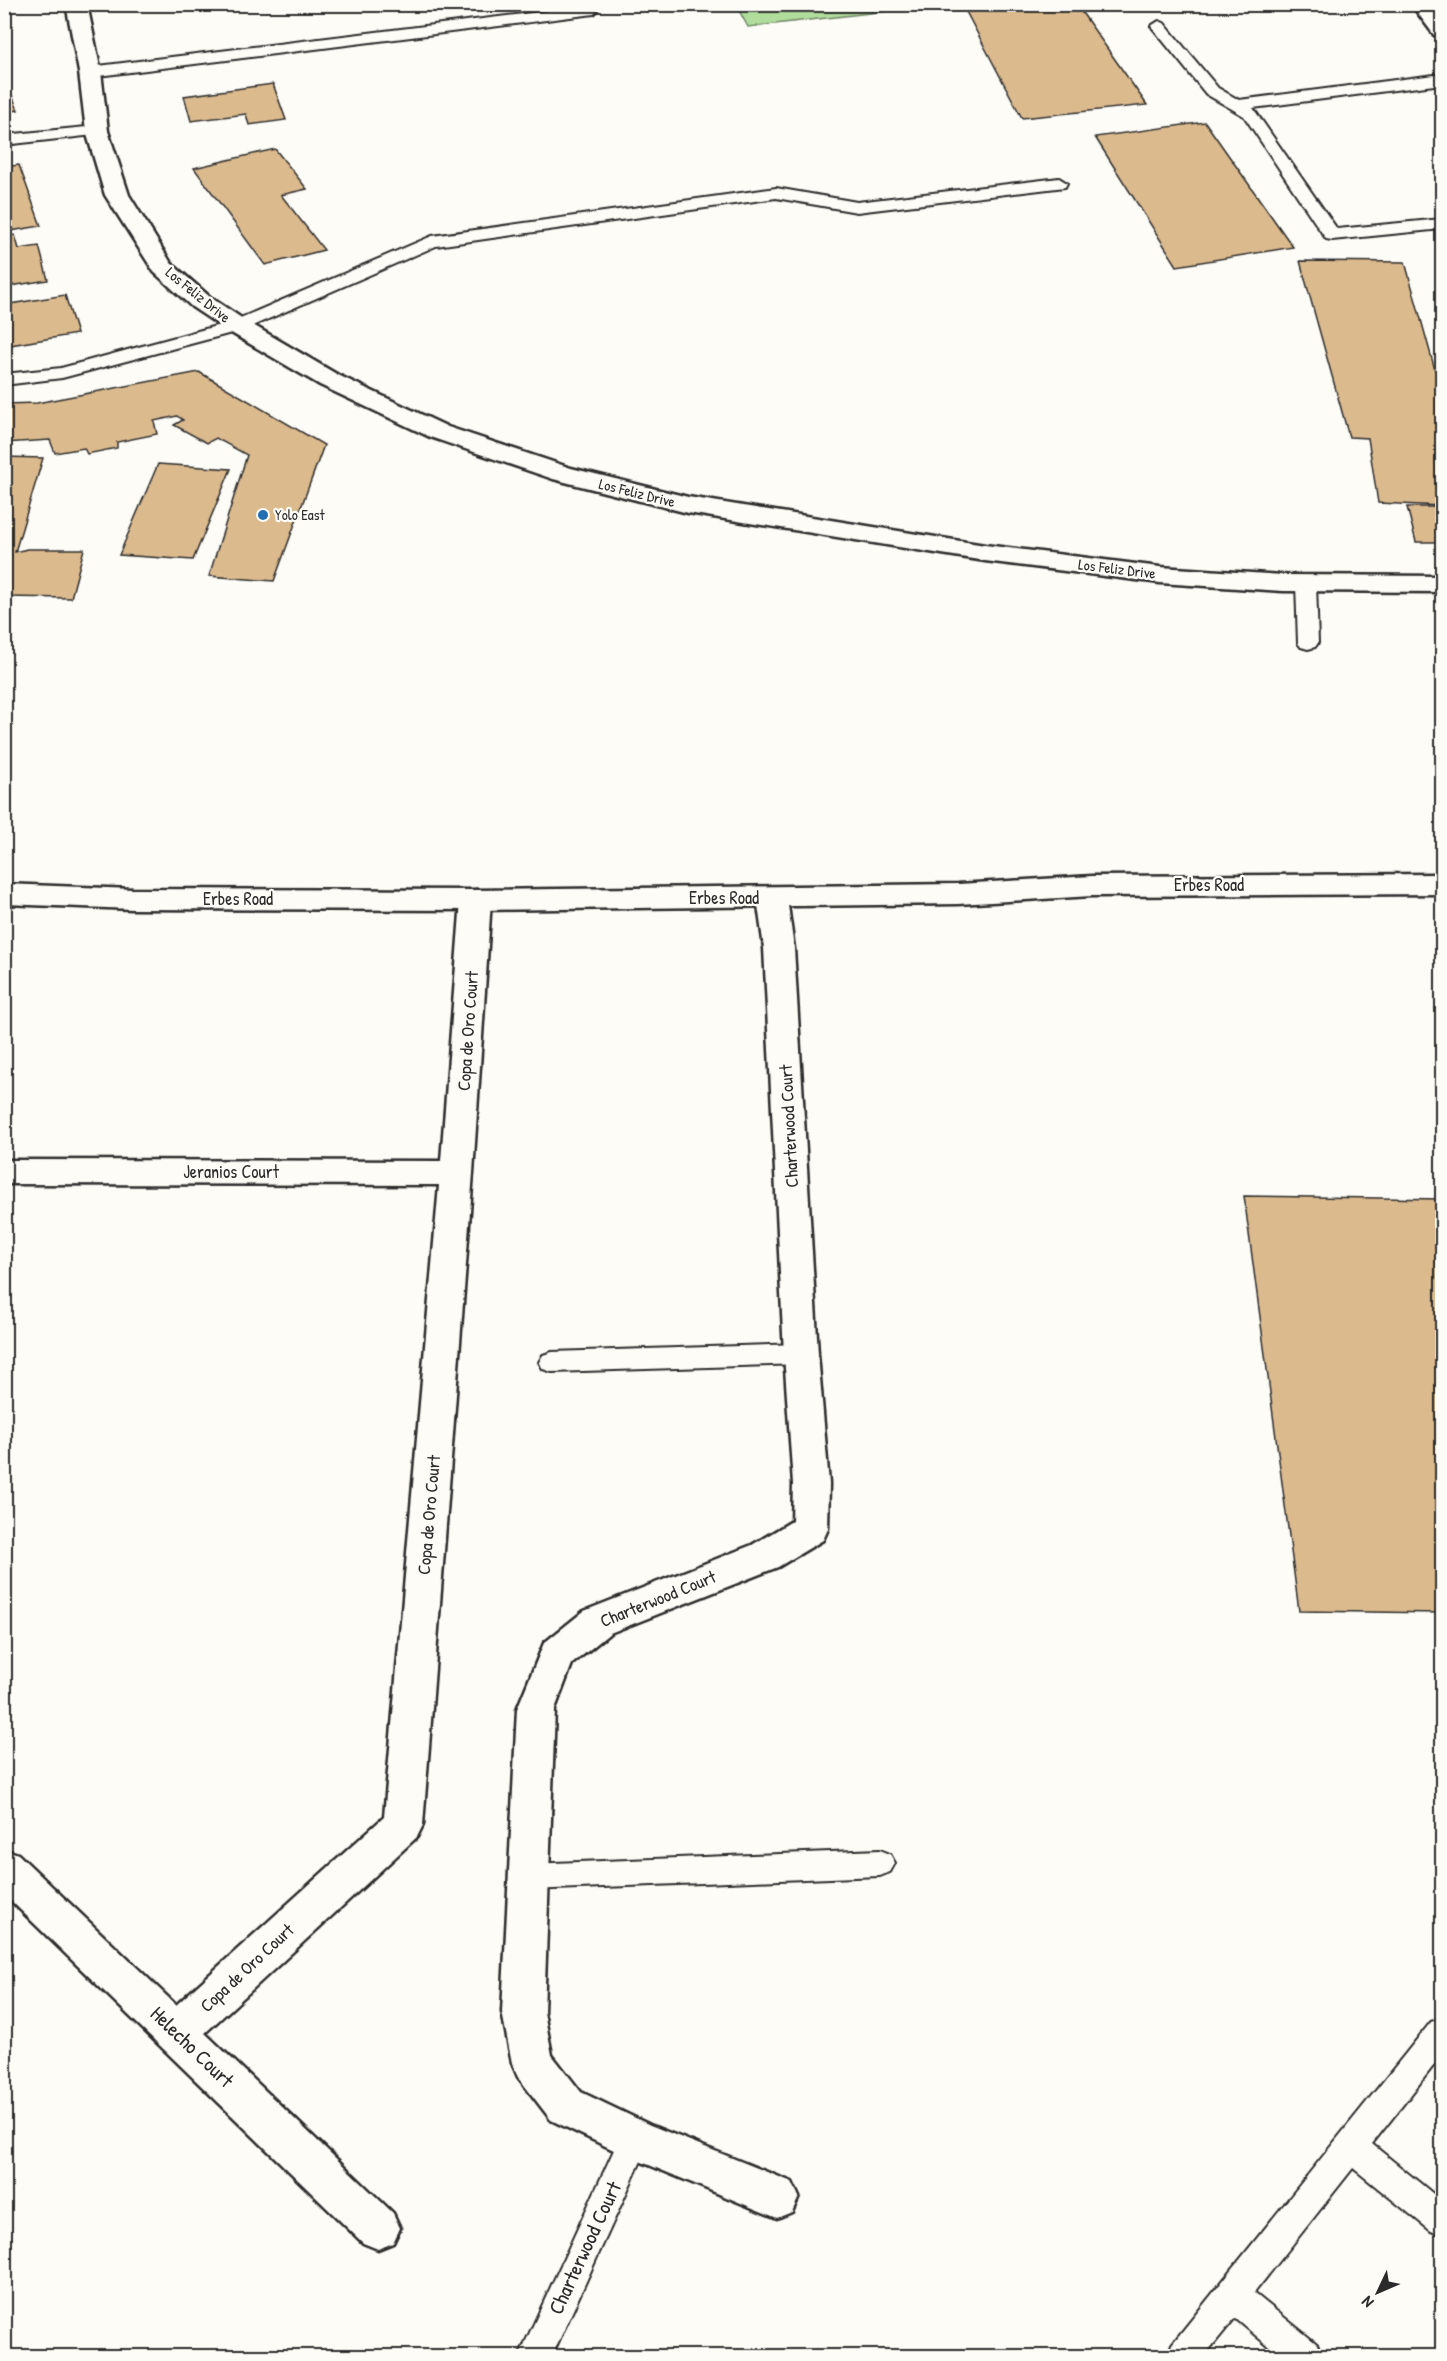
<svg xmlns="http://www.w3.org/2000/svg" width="1447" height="2361" viewBox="0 0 1447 2361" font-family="'Patrick Hand',sans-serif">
	<rect width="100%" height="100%" fill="#fdfcf7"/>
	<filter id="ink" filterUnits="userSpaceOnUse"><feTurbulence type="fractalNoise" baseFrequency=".0167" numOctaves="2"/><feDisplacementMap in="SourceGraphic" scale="12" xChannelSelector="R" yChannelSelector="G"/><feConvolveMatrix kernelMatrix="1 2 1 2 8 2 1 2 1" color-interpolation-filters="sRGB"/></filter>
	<g filter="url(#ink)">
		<path fill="#b0dd9c" stroke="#6e8464" stroke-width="1.5" d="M736,5h204l-192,22z"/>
		<g fill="#dbba8e" stroke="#2b2b2b" stroke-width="1.5">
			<path d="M962,4h114l71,101 -125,13z"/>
			<path d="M4,76l14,34 -14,3z"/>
			<path d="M273,84l13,36 -37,5 -3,-11 -55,7 -7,-25z"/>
			<path d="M1205,122l88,125 -116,19 -82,-129z"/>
			<path d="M275,149l32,40 -26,6 43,55 -59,15 -71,-97z"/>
			<path d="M19,165l22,61 -37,6v-65z"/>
			<path d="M15,235l4,14 20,-3 9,34 -44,7v-50z"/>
			<path d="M1300,261l105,1 37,133v111l-64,-3 -10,-65 -19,-1z"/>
			<path d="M65,295l12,39 -73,12v-41z"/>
			<path d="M199,372l125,73 -50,136 -65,-5 38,-121 -31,-17 -9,5 -33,-18 9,-5 -6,-4 -23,5 3,13 -40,8v6l-30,6 -3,-6 -29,5 -5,-13 -46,3v-39l33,-1z"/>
			<path d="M4,457l39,1 -28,94 12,-3h57l-13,49 -67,-1z"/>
			<path d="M158,464l73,5 -38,91 -74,-5z"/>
			<path d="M1407,507h35v35h-26z"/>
			<path d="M1244,1196l198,3v414l-143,-2z"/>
		</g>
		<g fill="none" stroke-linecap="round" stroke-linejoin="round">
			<defs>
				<g id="service">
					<path d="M589,6l5,2 3,3 -3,3 -504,63 -8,-5 8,-5z"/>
					<path d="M1159,21l5,2 54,65 21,12 203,-26v10l-189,24 84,121 105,-10v10l-110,11 -6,-1 -82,-123 -38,-22 -55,-68z"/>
					<path d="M97,126l6,2 2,3 -2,3 -99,11v-10z"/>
					<path d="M1059,178l8,5 -2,4 -208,25 -81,-14 -340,48 -193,84 -181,48 -58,7v-11l57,-6 170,-46 201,-86 344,-48 81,14z"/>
					<path d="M1306,577l7,2 3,4 2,60 -3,4 -7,2 -7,-2 -3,-4 -2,-60 3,-4z"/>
					<path d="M801,1344l9,3 4,7 -4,7 -9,3 -249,8 -9,-3 -4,-7 4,-7 9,-3z"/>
					<path d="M880,1850l10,4 5,9 -5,9 -10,4 -351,14 -10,-4 -5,-9 5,-9 10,-4z"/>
					<path d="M1442,2018v37l-70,89 70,57v34l-11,-4 -78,-63 -99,125 63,51 4,12h-41l-45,-38 -31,38h-36l4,-12 259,-322z"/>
					<path d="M635,2124l11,4 5,11 -99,217h-33l105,-228z"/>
				</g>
				<g id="minor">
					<path d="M66,4h21l14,68 7,59 21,64 42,68 39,34 36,24 92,54 110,52 123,41 117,29 297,48 175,22 123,8 159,1v16l-159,-1 -123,-8 -175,-22 -297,-48 -135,-34 -123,-42 -110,-52 -92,-54 -36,-24 -38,-35 -49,-77 -19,-64 -7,-59z"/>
					<path d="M772,888l11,3 4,7 7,50 24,406 11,130 -1,45 -5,11 -45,27 -168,66 -38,31 -17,45 -11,303 8,43 29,37 69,33 142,57 7,15 -7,15 -15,6 -157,-65 -69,-33 -33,-43 -6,-14 -10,-51 15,-303 27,-66 40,-32 168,-66 40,-24 1,-37 -9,-130 -20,-406 -7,-50 4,-7z"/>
					<path d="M476,890l11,3 4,7 -18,273 -50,652 -6,12 -212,196 188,180 7,15 -7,15 -15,6 -15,-6 -359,-349v-45l14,5 158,151 208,-188 55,-632 -435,-1v-24l437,1 20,-261 4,-7z"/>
				</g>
				<path id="tertiary" d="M1442,874v20l-350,2 -134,8 -482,6 -343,-1 -129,-5v-20l129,5 343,1 482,-6 134,-8z"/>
				<path id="primary" d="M1411,4h22l9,13v19l-8,-1z"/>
			</defs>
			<use href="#service" stroke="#2b2b2b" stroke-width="4"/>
			<use href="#minor" stroke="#2b2b2b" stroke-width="5"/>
			<use href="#tertiary" stroke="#2b2b2b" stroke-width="5"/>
			<use href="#primary" stroke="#2b2b2b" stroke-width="5"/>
			<use href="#service" fill="#fdfcf7" fill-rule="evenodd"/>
			<use href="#minor" fill="#fdfcf7" fill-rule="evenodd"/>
			<use href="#tertiary" fill="#fdfcf7" fill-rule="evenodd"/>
			<use href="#primary" fill="#fdfcf7" fill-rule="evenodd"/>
		</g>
	</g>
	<circle fill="#1f6fb2" stroke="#fdfcf7" stroke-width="2" cx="263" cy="515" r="6"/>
	<g text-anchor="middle" stroke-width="4.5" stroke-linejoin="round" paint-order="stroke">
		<g font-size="15" fill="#2b2b2b" stroke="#fdfcf7">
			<text transform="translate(198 295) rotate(39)" y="5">Los Feliz Drive</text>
			<text transform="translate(637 493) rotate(14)" y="5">Los Feliz Drive</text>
			<text transform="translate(1117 569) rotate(7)" y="5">Los Feliz Drive</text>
		</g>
		<g font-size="15" fill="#2b2b2b" stroke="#fdfcf7" text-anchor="start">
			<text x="275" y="520">Yolo East</text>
		</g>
		<g font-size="18" fill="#2b2b2b" stroke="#fdfcf7">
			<text x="1209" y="891">Erbes Road</text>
			<text x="724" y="904">Erbes Road</text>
			<text x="238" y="905">Erbes Road</text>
			<text transform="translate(468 1031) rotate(-86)" y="6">Copa de Oro Court</text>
			<text transform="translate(789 1126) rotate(-93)" y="6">Charterwood Court</text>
			<text x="231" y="1178">Jeranios Court</text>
			<text transform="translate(429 1515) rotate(-85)" y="6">Copa de Oro Court</text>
			<text transform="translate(658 1599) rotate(-22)" y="6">Charterwood Court</text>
			<text transform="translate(247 1968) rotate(-43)" y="6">Copa de Oro Court</text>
		</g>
		<g font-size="21" fill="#2b2b2b" stroke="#fdfcf7">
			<text transform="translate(192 2047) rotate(44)" y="7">Helecho Court</text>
			<text transform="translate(585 2248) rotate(-65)" y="7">Charterwood Court</text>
		</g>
	</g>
	<rect width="1447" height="2361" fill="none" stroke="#fdfcf7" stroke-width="24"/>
	<rect x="12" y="12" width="1423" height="2337" fill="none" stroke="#2b2b2b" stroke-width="2" filter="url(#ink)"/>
	<g transform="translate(1378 2292) rotate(226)" stroke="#fdfcf7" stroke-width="4.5" paint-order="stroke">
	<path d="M0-4.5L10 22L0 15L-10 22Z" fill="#2b2b2b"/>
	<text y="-9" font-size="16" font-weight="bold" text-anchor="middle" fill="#2b2b2b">N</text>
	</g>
</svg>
